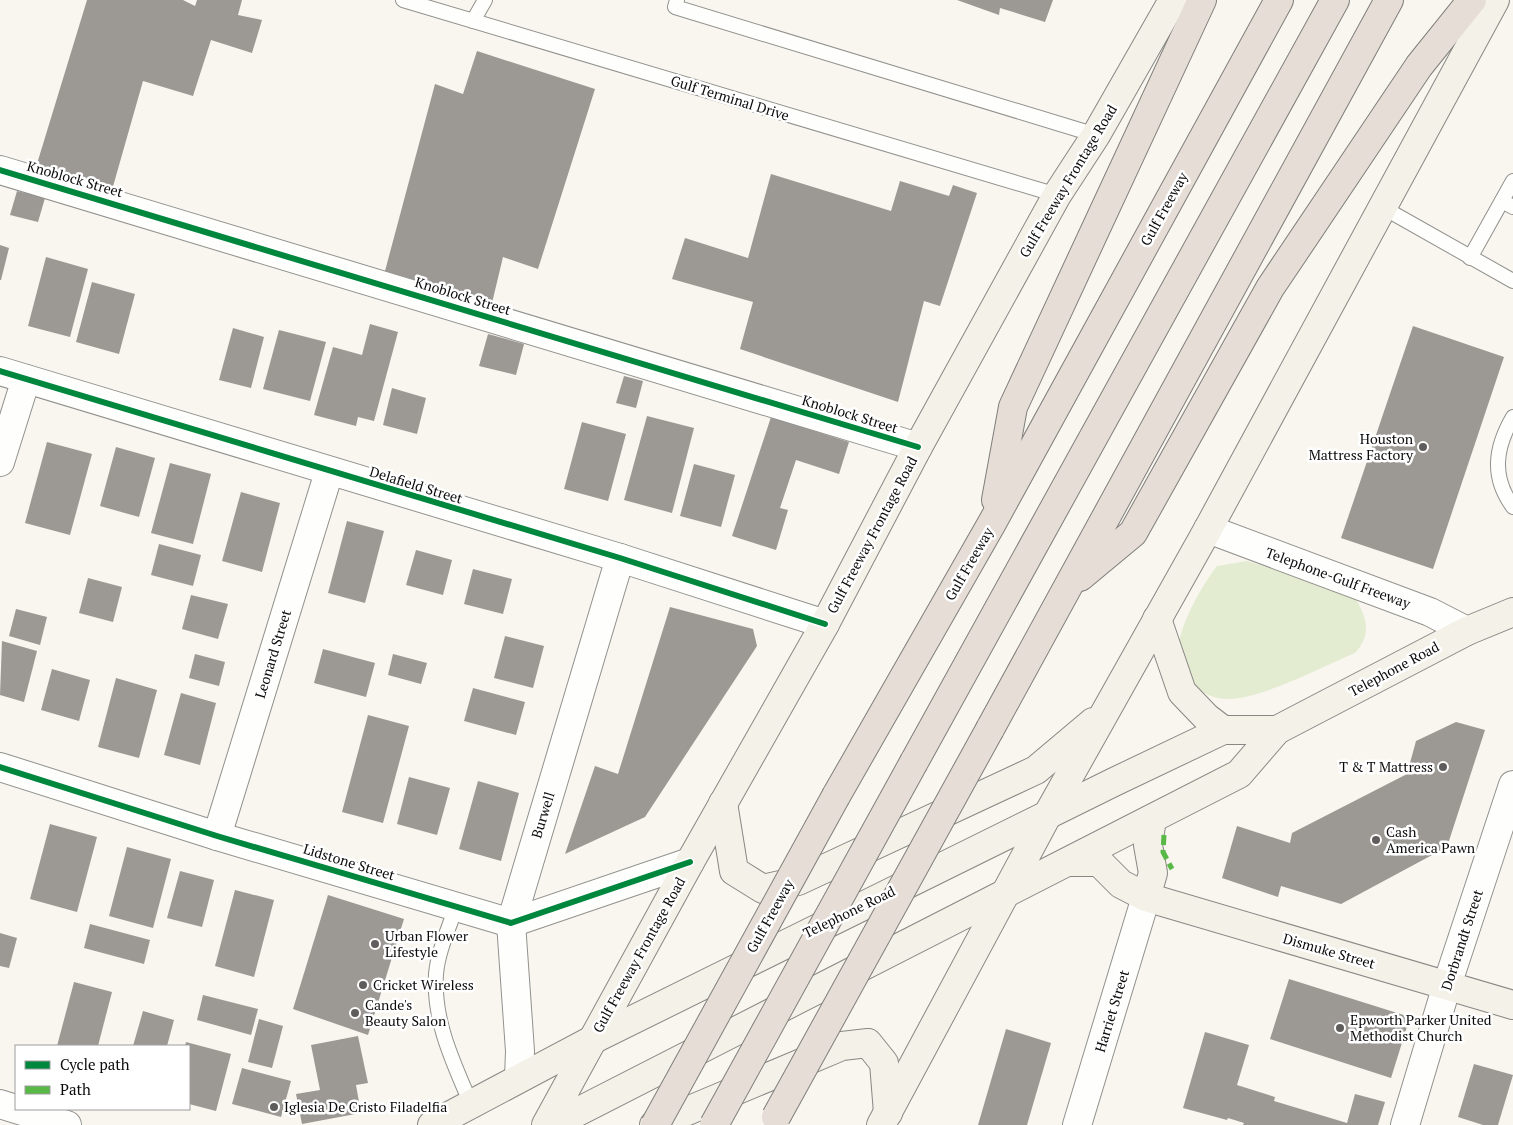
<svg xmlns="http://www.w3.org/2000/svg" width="1513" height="1125" viewBox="0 0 1513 1125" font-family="'PT Serif',serif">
	<rect width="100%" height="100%" fill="#f9f6ef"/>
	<path fill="#e3ecd1" d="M1247,561l106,33c12,20 21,39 2,59 -34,14 -89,44 -125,46 -33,1 -58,-29 -50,-61 6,-24 22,-52 37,-72z"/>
	<g fill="#9c9995">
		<path d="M87,0h96l12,6 2,-6h45l-4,15 24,5 -10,33 -41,-13 -18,56 -50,-15 -31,109 -76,-23z"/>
		<path d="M957,0h96l-8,22 -45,-14 -1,7z"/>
		<path d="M477,51l118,38 -57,180 -35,-12 -11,46 -107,-32 50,-187 28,10z"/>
		<path d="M771,174l120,37 9,-30 49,15 4,-11 24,8 -37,113 -16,-5 -26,101 -158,-53 13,-47 -81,-23 13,-41 63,20z"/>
		<path d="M17,191l28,7 -7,24 -28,-7z"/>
		<path d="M0,245l9,3 -8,32h-1z"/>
		<path d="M46,257l42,12 -18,68 -42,-11z"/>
		<path d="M92,282l43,12 -16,60 -43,-12z"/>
		<path d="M370,324l28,8 -24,89 -16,-4 -2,9 -42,-11 19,-68 29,8z"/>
		<path d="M1413,326l91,31 -71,212 -92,-31z"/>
		<path d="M233,328l31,9 -13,51 -32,-8z"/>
		<path d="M279,330l47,12 -16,59 -47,-12z"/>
		<path d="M488,334l36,10 -8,31 -37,-9z"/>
		<path d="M624,376l19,5 -7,27 -20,-5z"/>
		<path d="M392,388l34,10 -9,36 -34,-9z"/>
		<path d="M647,416l47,12 -22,85 -48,-13z"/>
		<path d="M771,417l78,25 -10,32 -43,-14 -16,48 8,2 -12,40 -44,-14z"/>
		<path d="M582,422l44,12 -18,67 -44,-12z"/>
		<path d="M47,442l45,12 -22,81 -45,-12z"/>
		<path d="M116,447l39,11 -16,59 -39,-11z"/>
		<path d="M170,463l41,11 -18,70 -42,-11z"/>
		<path d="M694,464l41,11 -14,52 -41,-11z"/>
		<path d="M241,492l39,11 -18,69 -40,-11z"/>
		<path d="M347,521l37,10 -19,72 -37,-10z"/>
		<path d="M159,544l42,11 -8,31 -42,-11z"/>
		<path d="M416,550l36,10 -9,35 -37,-10z"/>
		<path d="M473,569l39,10 -9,35 -39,-10z"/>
		<path d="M88,578l34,9 -9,35 -34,-9z"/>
		<path d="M191,595l37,9 -10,35 -36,-10z"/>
		<path d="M670,607l83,22 4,17 -112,171 -80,37 30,-88 23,8z"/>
		<path d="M16,609l31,8 -7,28 -31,-9z"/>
		<path d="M505,636l39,10 -11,42 -39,-10z"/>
		<path d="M2,641l35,10 -13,51 -24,-7z"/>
		<path d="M323,649l52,14 -9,34 -52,-14z"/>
		<path d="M195,654l30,8 -6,24 -30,-8z"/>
		<path d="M393,654l34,9 -6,21 -33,-9z"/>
		<path d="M52,669l38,11 -11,41 -38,-11z"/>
		<path d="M116,678l41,12 -18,68 -41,-11z"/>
		<path d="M473,688l52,14 -9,33 -52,-14z"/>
		<path d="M181,693l35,10 -16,62 -36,-10z"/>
		<path d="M368,715l41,11 -26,97 -41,-11z"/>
		<path d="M1456,722l29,8 -38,117 -106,57 -60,-18 -3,11 -56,-19 15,-52 53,17 2,-10 115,-59 9,-33z"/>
		<path d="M409,777l41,11 -13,47 -40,-11z"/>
		<path d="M478,781l41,12 -18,68 -42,-12z"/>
		<path d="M50,824l47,13 -20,75 -47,-13z"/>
		<path d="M127,847l44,12 -18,69 -44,-12z"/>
		<path d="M180,871l34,9 -12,47 -35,-9z"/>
		<path d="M235,890l39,10 -20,77 -39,-11z"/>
		<path d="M328,895l76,24 -36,116 -75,-26z"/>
		<path d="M90,924l60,16 -6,24 -60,-16z"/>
		<path d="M0,933l17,5 -8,30 -9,-2z"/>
		<path d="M1289,979l121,38 -19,61 -121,-39z"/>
		<path d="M74,982l38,10 -14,54h-41z"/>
		<path d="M203,995l55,14 -7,26 -54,-15z"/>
		<path d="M143,1011l31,9 -7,26h-34z"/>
		<path d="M259,1019l24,7 -11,42 -24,-6z"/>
		<path d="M1006,1029l45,14 -24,82h-49z"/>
		<path d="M1205,1032l44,13 -12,40 38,12 -1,4 73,22 8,-29 30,8 -7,23h-135l1,-2 -16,-5 -1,2 -44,-12z"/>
		<path d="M358,1036l10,47 -12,2 5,28 -59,11 -6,-30 24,-4 -9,-45z"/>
		<path d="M186,1042l45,12 -15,57 -27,-7v-58h-4z"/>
		<path d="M1474,1064l39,11 -15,50h-15l-25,-8z"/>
		<path d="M242,1068l49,13 -10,36 -49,-13z"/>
	</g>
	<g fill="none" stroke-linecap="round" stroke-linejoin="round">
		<defs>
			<g id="lane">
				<path d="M403,0l654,195"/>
				<path d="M677,0l-2,7 421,128"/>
				<path d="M473,21l12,-21"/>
				<path d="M1502,201l11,6"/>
				<path d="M1382,207l131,74"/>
				<path d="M1470,258l43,-77"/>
				<path d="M1513,417c-18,31 -22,60 0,90"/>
				<path d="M456,907c-7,21 -18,44 -20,67 -3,47 17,88 35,130"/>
			</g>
			<g id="street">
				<path d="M0,170l918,277"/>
				<path d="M0,371l620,187 205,66"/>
				<path d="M0,462l26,-83"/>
				<path d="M1208,529l222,83 37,19"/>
				<path d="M0,767l217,69 294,87 179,-61"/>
				<path d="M217,836l112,-364"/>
				<path d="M519,1078l1,-27 -9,-128 109,-365"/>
				<path d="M0,1104l67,21"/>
				<path d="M1077,1125l69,-228"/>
				<path d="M1405,1125l42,-140 66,-200"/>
			</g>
			<g id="secondary">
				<path d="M1157,619l25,73 24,25 17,13"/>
				<path d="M723,803l11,68 29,18 35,-8 238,-111 57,-48"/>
				<path d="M1069,862h30l22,22 25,13 367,108"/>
				<path d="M1146,897l7,-24 -5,-28 4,-26"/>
				<path d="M432,1125l162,-86 520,-257 109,-52h54"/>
				<path d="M546,1125l144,-263 135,-238 93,-177 139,-252 39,-60 77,-135"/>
				<path d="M552,1125l687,-351 38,-44 190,-99 46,-19"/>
				<path d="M654,1125l188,-79 26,-3 16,20 4,50"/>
				<path d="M881,1125l167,-311 160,-285 287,-529"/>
			</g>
			<g id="highway">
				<path d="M996,500l17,-93 189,-407"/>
				<path d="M1080,577l53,-44 137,-245 149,-222 53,-66"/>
				<path d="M990,729l399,-729"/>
				<path d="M914,762l421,-762"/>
				<path d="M836,796l156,-273 287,-523"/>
			</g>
		</defs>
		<use href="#lane" stroke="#92918e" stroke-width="16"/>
		<use href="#street" stroke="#92918e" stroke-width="30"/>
		<use href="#secondary" stroke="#898784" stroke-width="30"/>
		<use href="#highway" stroke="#7f7e7b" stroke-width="30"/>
		<use href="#lane" stroke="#fefefd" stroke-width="14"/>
		<use href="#street" stroke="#fefefd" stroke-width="28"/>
		<use href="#secondary" stroke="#f3f1e8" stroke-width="28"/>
		<use href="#highway" stroke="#e6ddd6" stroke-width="28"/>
		<defs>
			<g id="highway-bridge">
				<path d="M776,1117l214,-388"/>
				<path d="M655,1125l181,-329"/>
				<path d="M714,1125l200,-363"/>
			</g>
		</defs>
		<use href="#highway-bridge" stroke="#7f7e7b" stroke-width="30" stroke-linecap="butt"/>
		<use href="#highway-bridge" stroke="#e6ddd6" stroke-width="28"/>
		<path stroke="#58b947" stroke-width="5" stroke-dasharray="10 5" stroke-linecap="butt" d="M1164,835l-1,17 9,17"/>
		<defs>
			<g id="cycleway">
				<path d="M0,170l918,277"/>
				<path d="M0,371l620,187 205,66"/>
				<path d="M0,767l217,69 294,87 179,-61"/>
			</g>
		</defs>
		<use href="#cycleway" stroke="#fff" stroke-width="9"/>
		<use href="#cycleway" stroke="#00873e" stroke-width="6"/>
	</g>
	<g fill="#5e5d5b" stroke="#fff" stroke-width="2">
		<circle cx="1423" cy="447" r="5"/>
		<circle cx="1443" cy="767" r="5"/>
		<circle cx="1376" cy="840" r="5"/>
		<circle cx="375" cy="944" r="5"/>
		<circle cx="363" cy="985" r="5"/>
		<circle cx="355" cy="1013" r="5"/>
		<circle cx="1340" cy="1028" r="5"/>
		<circle cx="274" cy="1107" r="5"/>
	</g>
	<g text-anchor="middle" stroke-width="5" stroke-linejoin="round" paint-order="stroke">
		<g font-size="14" fill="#0b0b0b" stroke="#fff">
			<text transform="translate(730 98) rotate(17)" y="5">Gulf Terminal Drive</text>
			<text transform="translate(75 179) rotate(16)" y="5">Knoblock Street</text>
			<text transform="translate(1068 181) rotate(-59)" y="5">Gulf Freeway Frontage Road</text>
			<text transform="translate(1164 209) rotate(-61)" y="5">Gulf Freeway</text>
			<text transform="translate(463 296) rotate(17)" y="5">Knoblock Street</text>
			<text transform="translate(850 414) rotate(17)" y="5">Knoblock Street</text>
			<text transform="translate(416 485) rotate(17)" y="5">Delafield Street</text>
			<text transform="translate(872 535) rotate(-62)" y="5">Gulf Freeway Frontage Road</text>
			<text transform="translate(969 564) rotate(-60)" y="5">Gulf Freeway</text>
			<text transform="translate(1338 578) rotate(20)" y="5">Telephone-Gulf Freeway</text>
			<text transform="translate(273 654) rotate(-73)" y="5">Leonard Street</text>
			<text transform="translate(1394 669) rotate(-28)" y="5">Telephone Road</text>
			<text transform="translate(543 815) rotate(-73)" y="5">Burwell</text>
			<text transform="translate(349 862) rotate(17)" y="5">Lidstone Street</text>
			<text transform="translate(849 912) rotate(-26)" y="5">Telephone Road</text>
			<text transform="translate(770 916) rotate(-61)" y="5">Gulf Freeway</text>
			<text transform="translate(1462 940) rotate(-72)" y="5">Dorbrandt Street</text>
			<text transform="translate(1329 951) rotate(16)" y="5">Dismuke Street</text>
			<text transform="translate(639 955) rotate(-61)" y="5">Gulf Freeway Frontage Road</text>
			<text transform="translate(1112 1011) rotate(-73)" y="5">Harriet Street</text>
		</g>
		<g font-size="14" fill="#0b0b0b" stroke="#fff" text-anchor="start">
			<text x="1413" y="444" text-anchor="end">Houston<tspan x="1413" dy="16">Mattress Factory</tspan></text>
			<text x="1433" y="772" text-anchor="end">T &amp; T Mattress</text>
			<text x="1386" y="837">Cash<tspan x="1386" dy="16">America Pawn</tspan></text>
			<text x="385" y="941">Urban Flower<tspan x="385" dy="16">Lifestyle</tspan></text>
			<text x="373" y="990">Cricket Wireless</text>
			<text x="365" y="1010">Cande's<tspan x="365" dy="16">Beauty Salon</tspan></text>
			<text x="1350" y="1025">Epworth Parker United<tspan x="1350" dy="16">Methodist Church</tspan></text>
			<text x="284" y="1112">Iglesia De Cristo Filadelfia</text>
		</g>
	</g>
	<rect x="15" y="1045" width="175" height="65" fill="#ffffff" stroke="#9d9d9d"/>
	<rect x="25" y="1061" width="25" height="8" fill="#00873e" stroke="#9d9d9d"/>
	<text x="60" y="1070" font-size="15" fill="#0b0b0b">Cycle path</text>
	<rect x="25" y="1086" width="25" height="8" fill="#58b947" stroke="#9d9d9d"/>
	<text x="60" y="1095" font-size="15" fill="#0b0b0b">Path</text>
</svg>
